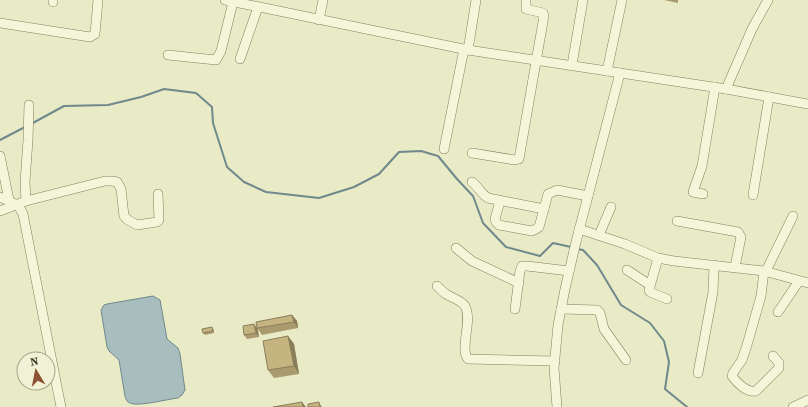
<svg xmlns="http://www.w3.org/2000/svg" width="808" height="407" viewBox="0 0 808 407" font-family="'Source Serif 4',serif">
	<rect width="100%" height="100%" fill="#e9eac6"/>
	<path fill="#a7bdbe" stroke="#6f898c" d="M153,296l7,4 7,39 11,9 2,6 5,36 -3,5 -4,3c-10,1 -40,9 -48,5 -3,-1 -4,-3 -5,-7l-6,-36 -10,-9 -2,-4 -6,-37 3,-5 3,-1z"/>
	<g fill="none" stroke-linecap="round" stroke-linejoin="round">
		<g stroke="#6f898c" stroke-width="2">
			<path d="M31,124l33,-18 44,-1 33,-8 23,-8 32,4 16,14 1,16 14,44 17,15 22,10 53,6 35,-11 25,-13 20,-22 22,-1 17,5 19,23 16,17 10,27 23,24 34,9 13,-13 18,4"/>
			<path d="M0,140l25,-13"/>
			<path d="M577,249l6,1 14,15 24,40 29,18 14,18 5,21 -4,27 22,18"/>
		</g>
		<defs>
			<g id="minor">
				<path d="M225,0l243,50 258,39 82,15"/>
				<path d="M53,2v-2"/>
				<path d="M319,20l4,-20"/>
				<path d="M0,23l90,14 5,-3 3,-34"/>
				<path d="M468,50l8,-50"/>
				<path d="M168,55l48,5 5,-9 12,-49"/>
				<path d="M240,59l18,-52"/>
				<path d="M572,65l11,-65"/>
				<path d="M607,71l15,-71"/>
				<path d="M726,89l26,-60 16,-29"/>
				<path d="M444,149l20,-100"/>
				<path d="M472,153l43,7 4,-1 25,-143 -1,-3 -17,-4v-9"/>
				<path d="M0,156l9,44"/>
				<path d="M472,182c7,5 9,12 16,16l56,11"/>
				<path d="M703,194l-10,-2 9,-26 13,-79"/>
				<path d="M753,195l16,-98"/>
				<path d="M0,197l18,8 5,9 38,193"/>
				<path d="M26,201l-1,-19 3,-42 1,-35"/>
				<path d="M500,201l-5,18 1,3 3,3 33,6 4,-2 3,-2 9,-33 9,-4 31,6"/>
				<path d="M0,211l26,-10 79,-20h7l5,1 4,7 3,27 4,4 9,5 20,-3 2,-2 -1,-26"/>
				<path d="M677,221l61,11 3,5 -6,30"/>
				<path d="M579,229l46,15 33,14 16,3 90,10 44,12"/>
				<path d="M599,235l12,-28"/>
				<path d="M456,248l16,13 47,22"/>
				<path d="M658,258l-9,32 1,2 17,7"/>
				<path d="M627,270l23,15"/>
				<path d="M764,271l-3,25 -14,49 -5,15 -9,13 -1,3c5,7 15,17 24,15l23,-23v-5l-6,-7"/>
				<path d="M766,271l27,-55"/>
				<path d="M437,286c3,3 6,6 9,8 6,4 15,6 19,12 8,15 -6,43 3,53l87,2"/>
				<path d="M515,309l5,-38 2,-5h5l42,5"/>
				<path d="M561,309l36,1 3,3 4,16 22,31"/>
				<path d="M778,312l21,-31"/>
				<path d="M698,373l15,-81 1,-27"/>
				<path d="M557,407l-3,-39 4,-43 7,-36 11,-47 44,-169"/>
				<path d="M793,407l15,-7"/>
			</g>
		</defs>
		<use href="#minor" stroke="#847f5d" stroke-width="10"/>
		<use href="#minor" stroke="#f5f6d9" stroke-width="9"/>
	</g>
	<g fill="#a99b6e">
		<path d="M664,0h14v3z"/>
		<path d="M292,315l5,6 1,7 -36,7 -4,-6 1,8 -12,2 -3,-4 13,-7z"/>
		<path d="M214,329v4l-9,2 -2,-2z"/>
		<path d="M288,336l6,8 5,30 -25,4 -6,-8z"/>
	</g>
	<g fill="#8a7e5a">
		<path d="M292,315l5,6 1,7 -4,-6z"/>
		<path d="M254,324l3,4 2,9 -3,-4z"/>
		<path d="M288,336l6,8 5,30 -5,-8z"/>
		<path d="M302,402l4,5h-3z"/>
		<path d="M319,402l2,4 1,1h-2z"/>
	</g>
	<g fill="#c5b480" stroke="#8a7e5a">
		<path d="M292,315l2,7 -37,6 -1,-6z"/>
		<path d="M254,324l2,9 -12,2 -1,-9z"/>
		<path d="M212,327l1,4 -10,2 -1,-4z"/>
		<path d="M288,336l6,30 -26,4 -5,-29z"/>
		<path d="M302,402l1,5h-30z"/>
		<path d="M319,402l1,5h-12v-3z"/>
	</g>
	<g transform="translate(36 371) rotate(350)"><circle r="19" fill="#f1f2d5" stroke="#a6a58d"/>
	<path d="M0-3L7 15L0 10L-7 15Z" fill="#8d5133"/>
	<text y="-6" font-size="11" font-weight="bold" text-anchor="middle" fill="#353220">N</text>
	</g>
</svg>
